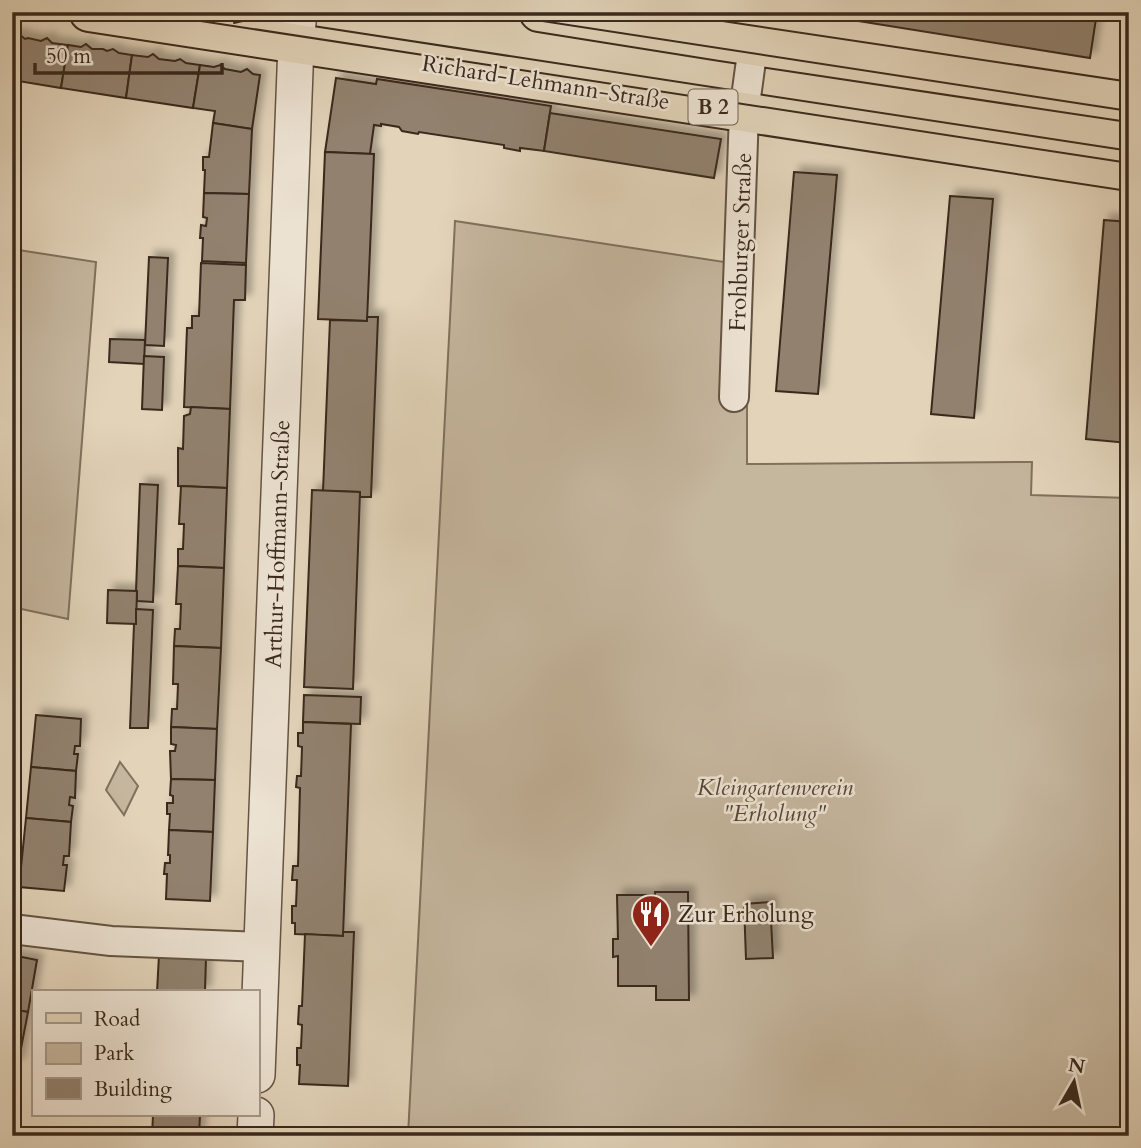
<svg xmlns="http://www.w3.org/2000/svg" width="1141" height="1148" viewBox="0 0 1141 1148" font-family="Cardo,serif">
	<defs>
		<filter id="shadow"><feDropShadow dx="6" dy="-6" stdDeviation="3.5" flood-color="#0004"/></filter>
	</defs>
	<rect width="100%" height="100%" fill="#e2d3b9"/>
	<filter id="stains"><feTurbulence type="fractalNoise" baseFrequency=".00286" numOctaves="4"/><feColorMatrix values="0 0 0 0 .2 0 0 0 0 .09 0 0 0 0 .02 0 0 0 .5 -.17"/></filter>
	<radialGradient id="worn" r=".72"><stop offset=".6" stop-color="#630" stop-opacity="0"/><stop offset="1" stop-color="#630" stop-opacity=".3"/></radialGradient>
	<g fill="#c5b69e" stroke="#80705d" stroke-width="2">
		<path d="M455,221l276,42 16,134v67l285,-2 -1,33 98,3v638h-721z"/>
		<path d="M12,249l84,13 -28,357 -56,-12z"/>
		<path d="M120,762l18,24 -14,29 -18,-25z"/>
	</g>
	<g fill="#91816e" stroke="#3a291c" stroke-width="2" filter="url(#shadow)">
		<path d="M802,12h295l-7,46z"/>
		<path d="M19,34l6,5 3,-1 13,3 6,-3 5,5 16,2 -7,43 -49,-8v-43z"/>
		<path d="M86,44l6,5h11l4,2 6,-2 6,4 13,2 -6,43 -65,-10 7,-43 13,2z"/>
		<path d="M153,54l6,5 16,2 5,-2 6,4 14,2 -7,43 -67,-10 6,-43 16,2z"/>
		<path d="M200,65l14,2 6,-2 5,4 16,3 6,-3 6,5 7,1 -8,54 -39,-6 2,-12 -22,-3z"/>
		<path d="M336,78l40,6 1,-5 174,27 -7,45 -24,-3v3l-16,-3v-3l-85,-13 -1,2 -16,-3 -3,-4 -18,-3v2l-7,-1 -4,29 -45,-2z"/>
		<path d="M550,113l171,26 -7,39 -170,-27z"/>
		<path d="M213,123l39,6 -3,65 -45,-1 1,-23h-2v-13h6z"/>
		<path d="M325,152l49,2 -7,167 -49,-2z"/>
		<path d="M794,172l43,3 -19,219 -42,-3z"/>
		<path d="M204,193l45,1 -3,69 -44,-2 1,-23h-3l1,-13 5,1 1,-8 -4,-1z"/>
		<path d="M950,196l43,3 -19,219 -43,-4z"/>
		<path d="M1104,220l25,2 -1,221 -42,-4z"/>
		<path d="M149,257l19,1 -4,88 -19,-1z"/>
		<path d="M201,263l45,2 -1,35h-11l-4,109 -46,-2 3,-79h5v-12h7z"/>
		<path d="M367,317h11l-7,180h-11v-5l-37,-1 6,-147 1,-24 37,1z"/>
		<path d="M110,339l35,1 -1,24 -35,-2z"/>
		<path d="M144,356l20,1 -2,53 -20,-1z"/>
		<path d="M191,407l39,2 -3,79 -49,-2v-38l5,1 1,-33 6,-2z"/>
		<path d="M140,484l18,1 -5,117 -16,-1v-10h-1z"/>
		<path d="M181,486l46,2 -3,80 -46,-2v-17h5l1,-25h-5z"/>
		<path d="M312,490l48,2 -7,197 -49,-2z"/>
		<path d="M178,566l46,2 -3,80 -47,-2 1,-17h5l1,-25h-5z"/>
		<path d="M108,590l29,1 -1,33 -29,-1z"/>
		<path d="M136,609l17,1 -5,118h-18l4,-104h2z"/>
		<path d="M174,646l47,2 -4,81 -46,-2 1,-18h5l1,-25h-5z"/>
		<path d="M304,695l57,2 -1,27 -57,-2z"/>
		<path d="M36,715l45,4 -1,27h-5l-1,8h4l-2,17 -45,-4z"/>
		<path d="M303,722l48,2 -8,212 -48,-2v-11h-3v-17h4l1,-26h-5l1,-14h5l1,-40 1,-38 -4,-1 1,-11h4l1,-29 -4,-1v-13h5z"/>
		<path d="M171,727l46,2 -2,51 -44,-1 -1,-28h5l1,-6 -5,-1z"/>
		<path d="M31,767l45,4 -1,27 -5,-1 -1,8 4,1 -2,16 -45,-4z"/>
		<path d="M171,779l44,1 -2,52 -44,-2 1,-16h-3v-11h6v-7l-3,-1z"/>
		<path d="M26,818l45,4 -2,34h-5l-1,9h4l-3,26 -45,-4z"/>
		<path d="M169,830l44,2 -3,69 -44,-2 1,-25h-3l1,-11h5v-8h-2z"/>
		<path d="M655,892h33l1,108h-33v-14h-38v-30l-5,1v-18h5l-1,-44h38z"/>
		<path d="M770,902l3,56 -27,1 -2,-55z"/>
		<path d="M343,932h11l-6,154 -49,-2 1,-19h-3v-17h4l1,-23 -4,-1 1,-18h3l3,-72 38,2z"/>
		<path d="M12,955l25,5 -9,52 -16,-3z"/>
		<path d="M159,955l47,2 -1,35h-48z"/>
		<path d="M12,1009l16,3 -10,52 -6,-1z"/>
		<path d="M153,1115h47l-1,21h-47z"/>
	</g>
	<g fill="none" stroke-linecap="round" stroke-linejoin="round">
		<defs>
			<g id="minor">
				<path d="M734,397l10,-285 9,-66"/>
				<path d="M12,929l99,12 151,6"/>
			</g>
			<g id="tertiary">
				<path d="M257,1075l39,-1031 3,-32"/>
				<path d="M255,1136l1,-21"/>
			</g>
			<g id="primary">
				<path d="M89,12l1040,159"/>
				<path d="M539,12l182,29 408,61"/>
			</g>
		</defs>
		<use href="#minor" stroke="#645443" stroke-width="32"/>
		<use href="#tertiary" stroke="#645443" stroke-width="38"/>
		<use href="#primary" stroke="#3a291c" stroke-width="42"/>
		<use href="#minor" stroke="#ece2d2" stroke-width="28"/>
		<use href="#tertiary" stroke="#ece2d2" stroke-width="35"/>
		<use href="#primary" stroke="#e2d3b9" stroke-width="38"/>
		<g stroke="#3a291c" stroke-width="2">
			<path d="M142,12l987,151"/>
			<path d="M483,12l646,99"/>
			<path d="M234,23l13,-3 19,-8"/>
		</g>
	</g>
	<defs>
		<symbol id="restaurant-pin" viewBox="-11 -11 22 30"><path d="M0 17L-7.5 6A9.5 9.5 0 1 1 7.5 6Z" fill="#8f2418" stroke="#ece2d2"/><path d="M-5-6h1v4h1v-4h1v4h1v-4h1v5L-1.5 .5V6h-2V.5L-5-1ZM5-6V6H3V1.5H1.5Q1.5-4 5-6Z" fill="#fff"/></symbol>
	</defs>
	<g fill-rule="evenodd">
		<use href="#restaurant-pin" x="629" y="892" width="44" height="60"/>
	</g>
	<g text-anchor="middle" stroke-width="5" stroke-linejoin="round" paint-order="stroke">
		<rect fill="#ece2d2" stroke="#6f6053" stroke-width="2" x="688.5" y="89.5" width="49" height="35" rx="5"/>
		<g font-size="21" font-weight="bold" fill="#3a291c">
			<text x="713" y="114">B 2</text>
		</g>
		<g font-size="23" fill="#3a291c" stroke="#ece2d2">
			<text transform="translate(546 82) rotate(9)" y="8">Richard-Lehmann-Straße</text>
			<text transform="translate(740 242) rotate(-88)" y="8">Frohburger Straße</text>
			<text transform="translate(277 544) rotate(-88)" y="8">Arthur-Hoffmann-Straße</text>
		</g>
		<g font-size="23" font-style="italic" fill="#564536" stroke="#ece2d2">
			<text x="775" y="795">Kleingartenverein<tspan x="775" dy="26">"Erholung"</tspan></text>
		</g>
		<g font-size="23" fill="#3a291c" stroke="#ece2d2" text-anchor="start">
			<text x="678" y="922">Zur Erholung</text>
		</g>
	</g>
	<rect width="1141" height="1148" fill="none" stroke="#e2d3b9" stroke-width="42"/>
	<rect x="14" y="14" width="1113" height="1120" fill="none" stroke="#3a291c" stroke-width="3.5"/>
	<rect x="21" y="21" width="1099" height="1106" fill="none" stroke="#3a291c" stroke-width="2"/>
	<rect x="32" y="990" width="228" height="126" fill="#ece2d2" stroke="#a59889" stroke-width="2"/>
	<rect x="46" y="1013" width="35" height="10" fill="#e2d3b9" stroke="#a59889" stroke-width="2"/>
	<text x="94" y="1026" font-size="21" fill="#3a291c">Road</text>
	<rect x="46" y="1043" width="35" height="21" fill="#c5b69e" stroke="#a59889" stroke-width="2"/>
	<text x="94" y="1060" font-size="21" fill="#3a291c">Park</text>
	<rect x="46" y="1078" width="35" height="21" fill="#91816e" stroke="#a59889" stroke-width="2"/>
	<text x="94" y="1096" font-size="21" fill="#3a291c">Building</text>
	<g transform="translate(1074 1082) rotate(9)" stroke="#ece2d2" stroke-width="5" paint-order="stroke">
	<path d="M0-5L12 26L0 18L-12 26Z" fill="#3a291c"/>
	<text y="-10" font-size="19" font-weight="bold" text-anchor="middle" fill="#3a291c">N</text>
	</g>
	<path d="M35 63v10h187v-10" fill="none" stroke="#3a291c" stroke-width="3.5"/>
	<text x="46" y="63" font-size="21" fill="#3a291c" stroke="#ece2d2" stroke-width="5" paint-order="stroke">50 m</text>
	<rect width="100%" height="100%" filter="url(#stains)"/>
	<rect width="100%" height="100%" fill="url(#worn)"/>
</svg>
